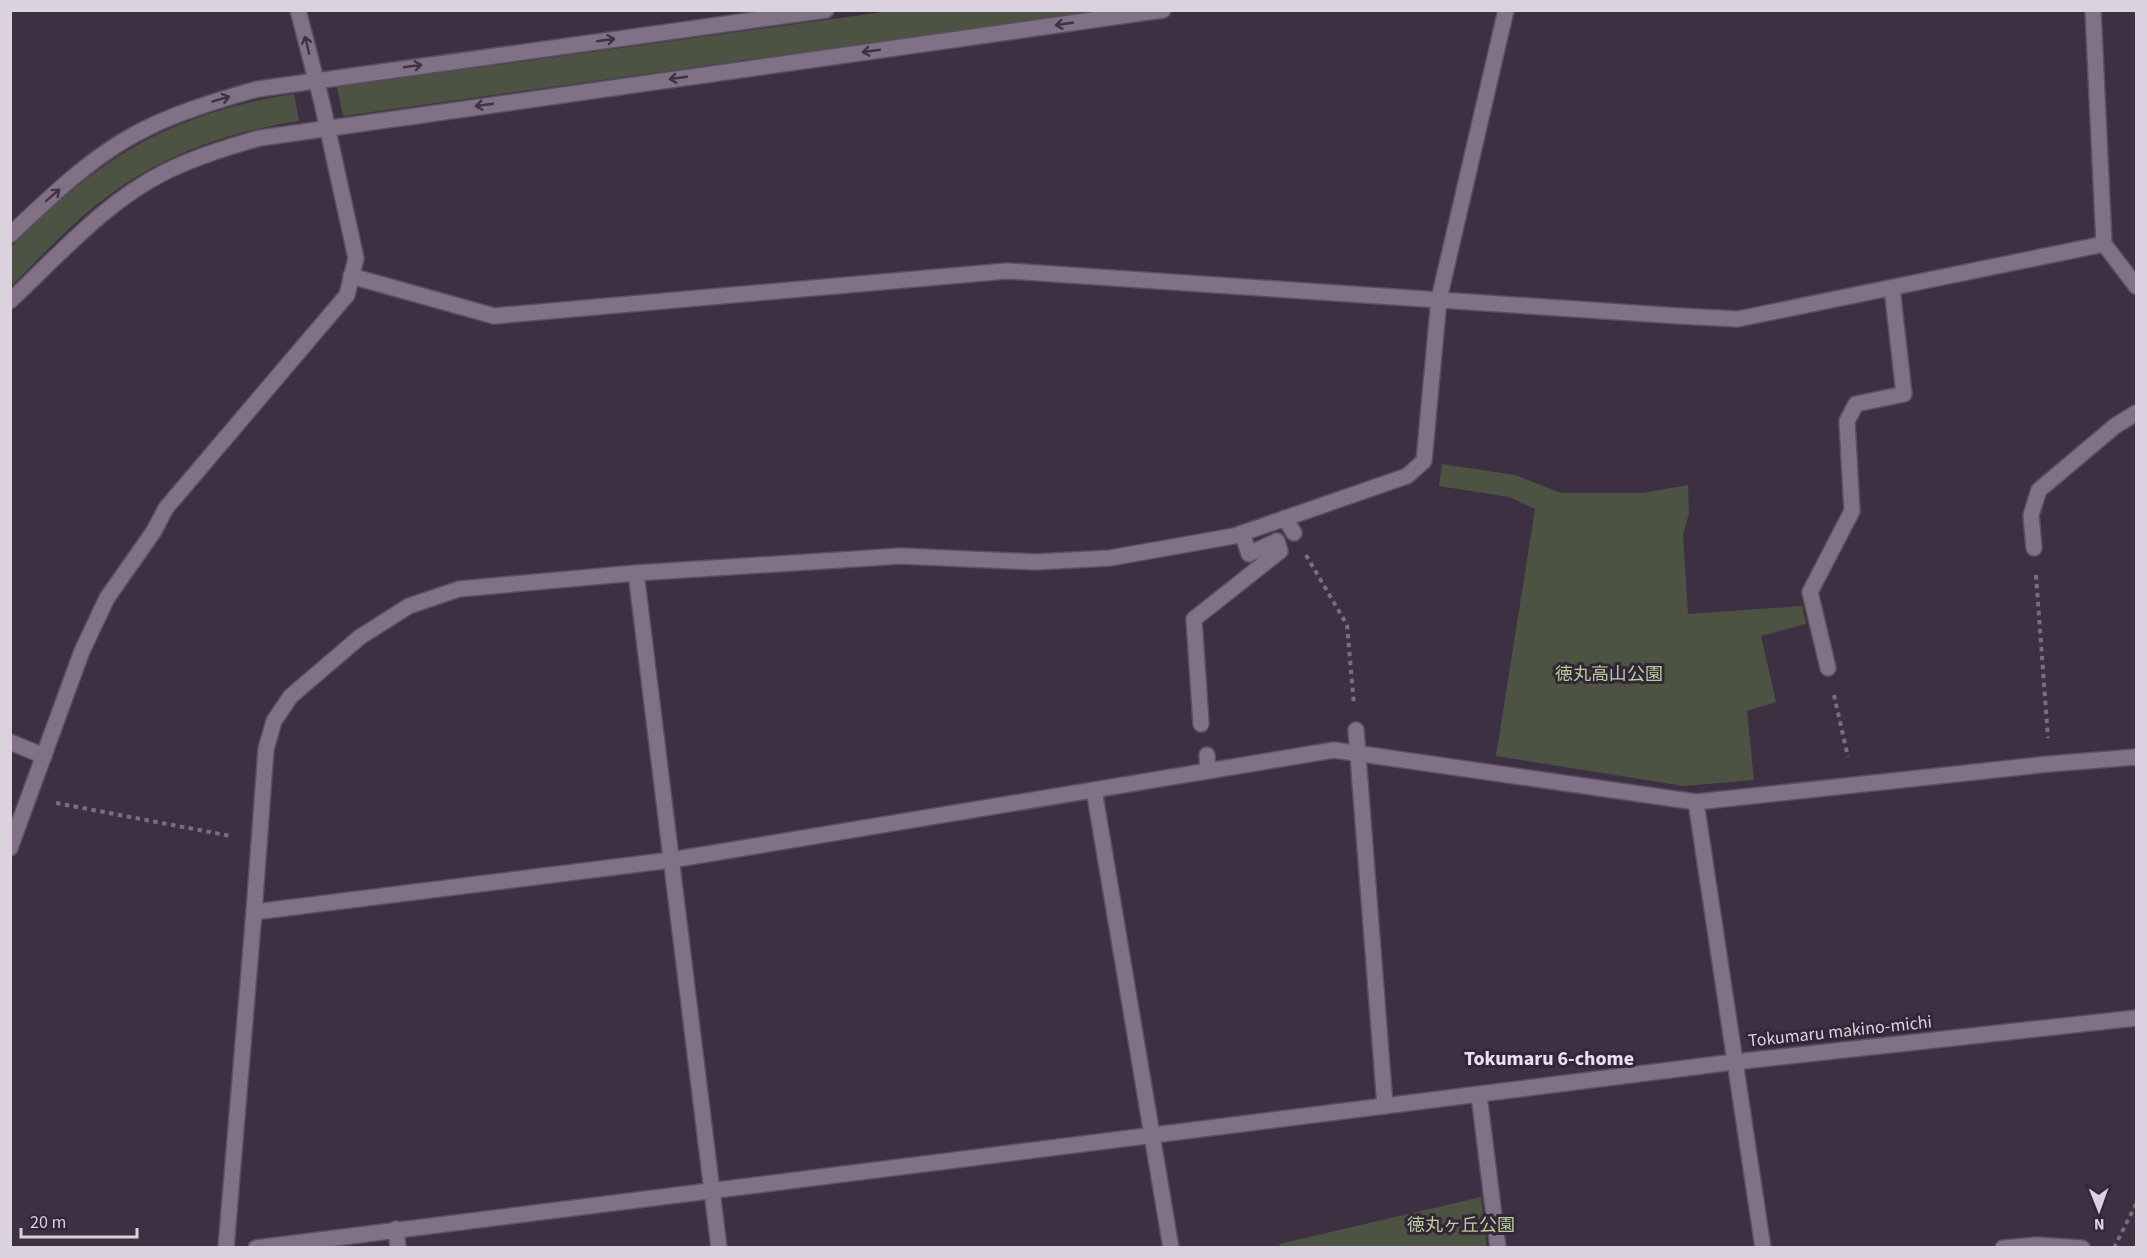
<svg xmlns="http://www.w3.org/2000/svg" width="2147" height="1258" viewBox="0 0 2147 1258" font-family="'Source Sans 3','Noto Sans JP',sans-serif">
	<rect width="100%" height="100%" fill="#3e3043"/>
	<g fill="#4c5342">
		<path d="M891,11h208l-756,105 -6,-29z"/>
		<path d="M294,94l5,27c-67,10 -132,32 -187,72 -37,26 -69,62 -101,93v-39c28,-28 56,-55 89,-78 57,-42 125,-65 194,-75z"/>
		<path d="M1442,464l73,11 46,18h82l45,-8 1,28 -6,21 5,80 114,-8 4,18 -45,12 15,66 -29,9 7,69 -70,6 -188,-30 39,-247 -26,-12 -70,-11z"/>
		<path d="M1481,1197l6,50h-207l-1,-3z"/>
	</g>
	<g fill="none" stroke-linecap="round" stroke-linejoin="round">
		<defs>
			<g id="minor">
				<path d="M2093,10l11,234 32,42"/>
				<path d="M10,235c42,-40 86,-83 139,-108 35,-17 72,-28 109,-38l568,-79"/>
				<path d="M351,276l143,40 513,-45 672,45 59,3 366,-75"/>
				<path d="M10,301c48,-45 95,-99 155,-129 30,-15 62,-25 95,-34l903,-128"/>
				<path d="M1285,518l9,15"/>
				<path d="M2034,548l-3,-33 8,-25 76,-64 21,-13"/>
				<path d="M636,573l83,675"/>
				<path d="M1828,668l-18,-76 42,-81 -5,-90 9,-17 48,-10 -12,-106"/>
				<path d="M1201,724l-7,-105 86,-68 -3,-10 -28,13 -7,-21"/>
				<path d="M1356,730l29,376"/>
				<path d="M10,742l34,14"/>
				<path d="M1207,755l1,16"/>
				<path d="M1094,790l77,458"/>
				<path d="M1696,802l67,446"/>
				<path d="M10,848l72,-197 25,-53 47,-67 12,-23 181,-213 9,-37 -34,-155 -24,-93"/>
				<path d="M254,912l417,-52 663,-110 362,52 353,-38 87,-7"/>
				<path d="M1479,1095l19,153"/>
				<path d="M396,1229l2,19"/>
				<path d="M226,1248l28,-336 12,-163 8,-28 17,-25 69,-59 49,-31 50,-17 177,-16 265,-17 135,6 74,-4 124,-22 173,-60 17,-15 15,-162 67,-289"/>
				<path d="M256,1248l1478,-186 402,-44"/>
				<path d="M2003,1248l33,-3 46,3"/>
			</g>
		</defs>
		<use href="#minor" stroke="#5c4f60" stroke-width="18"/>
		<g stroke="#796d7e" stroke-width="4" stroke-dasharray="4.5 4.5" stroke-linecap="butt">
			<path d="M1306,555l41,70 7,80"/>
			<path d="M2036,575l12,163"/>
			<path d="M1834,695l14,62"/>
			<path d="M56,803l175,33"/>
			<path d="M2114,1248l22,-44"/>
		</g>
		<use href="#minor" stroke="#817187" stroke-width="15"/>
	</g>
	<defs><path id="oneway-shaft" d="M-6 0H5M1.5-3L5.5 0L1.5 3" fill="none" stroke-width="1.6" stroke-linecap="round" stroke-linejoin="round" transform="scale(1.5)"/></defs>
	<g stroke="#403145">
		<use href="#oneway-shaft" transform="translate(1064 24) rotate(172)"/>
		<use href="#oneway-shaft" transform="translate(606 40) rotate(-8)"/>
		<use href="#oneway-shaft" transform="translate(307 45) rotate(-104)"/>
		<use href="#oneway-shaft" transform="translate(871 51) rotate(172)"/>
		<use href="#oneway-shaft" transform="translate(413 66) rotate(-8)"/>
		<use href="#oneway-shaft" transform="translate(678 78) rotate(172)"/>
		<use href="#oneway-shaft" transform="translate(221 99) rotate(-16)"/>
		<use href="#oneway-shaft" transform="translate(484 105) rotate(172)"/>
		<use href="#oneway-shaft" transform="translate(53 195) rotate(-41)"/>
	</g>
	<g text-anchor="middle" stroke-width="6" stroke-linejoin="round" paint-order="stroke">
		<g font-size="18" fill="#b8ce98" stroke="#342639">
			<text x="1609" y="680">徳丸高山公園</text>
			<text x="1461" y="1231">徳丸ヶ丘公園</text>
		</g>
		<g font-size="18" fill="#dbd2df" stroke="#342639">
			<text transform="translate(1840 1031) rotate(-6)" y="6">Tokumaru makino-michi</text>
		</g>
		<g font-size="20" font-weight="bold" fill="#eedcf5" stroke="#342639">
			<text x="1549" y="1065">Tokumaru 6-chome</text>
		</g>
	</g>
	<rect width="2147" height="1258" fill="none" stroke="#dbd2df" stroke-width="24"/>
	<g transform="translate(2099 1210) rotate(179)" stroke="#342639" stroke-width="4.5" paint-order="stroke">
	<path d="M0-4.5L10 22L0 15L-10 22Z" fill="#dbd2df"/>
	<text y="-9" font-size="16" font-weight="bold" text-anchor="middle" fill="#dbd2df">N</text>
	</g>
	<path d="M21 1228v9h116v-9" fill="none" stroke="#dbd2df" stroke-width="3"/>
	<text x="30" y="1228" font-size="18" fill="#dbd2df" stroke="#342639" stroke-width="4.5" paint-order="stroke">20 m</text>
</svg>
